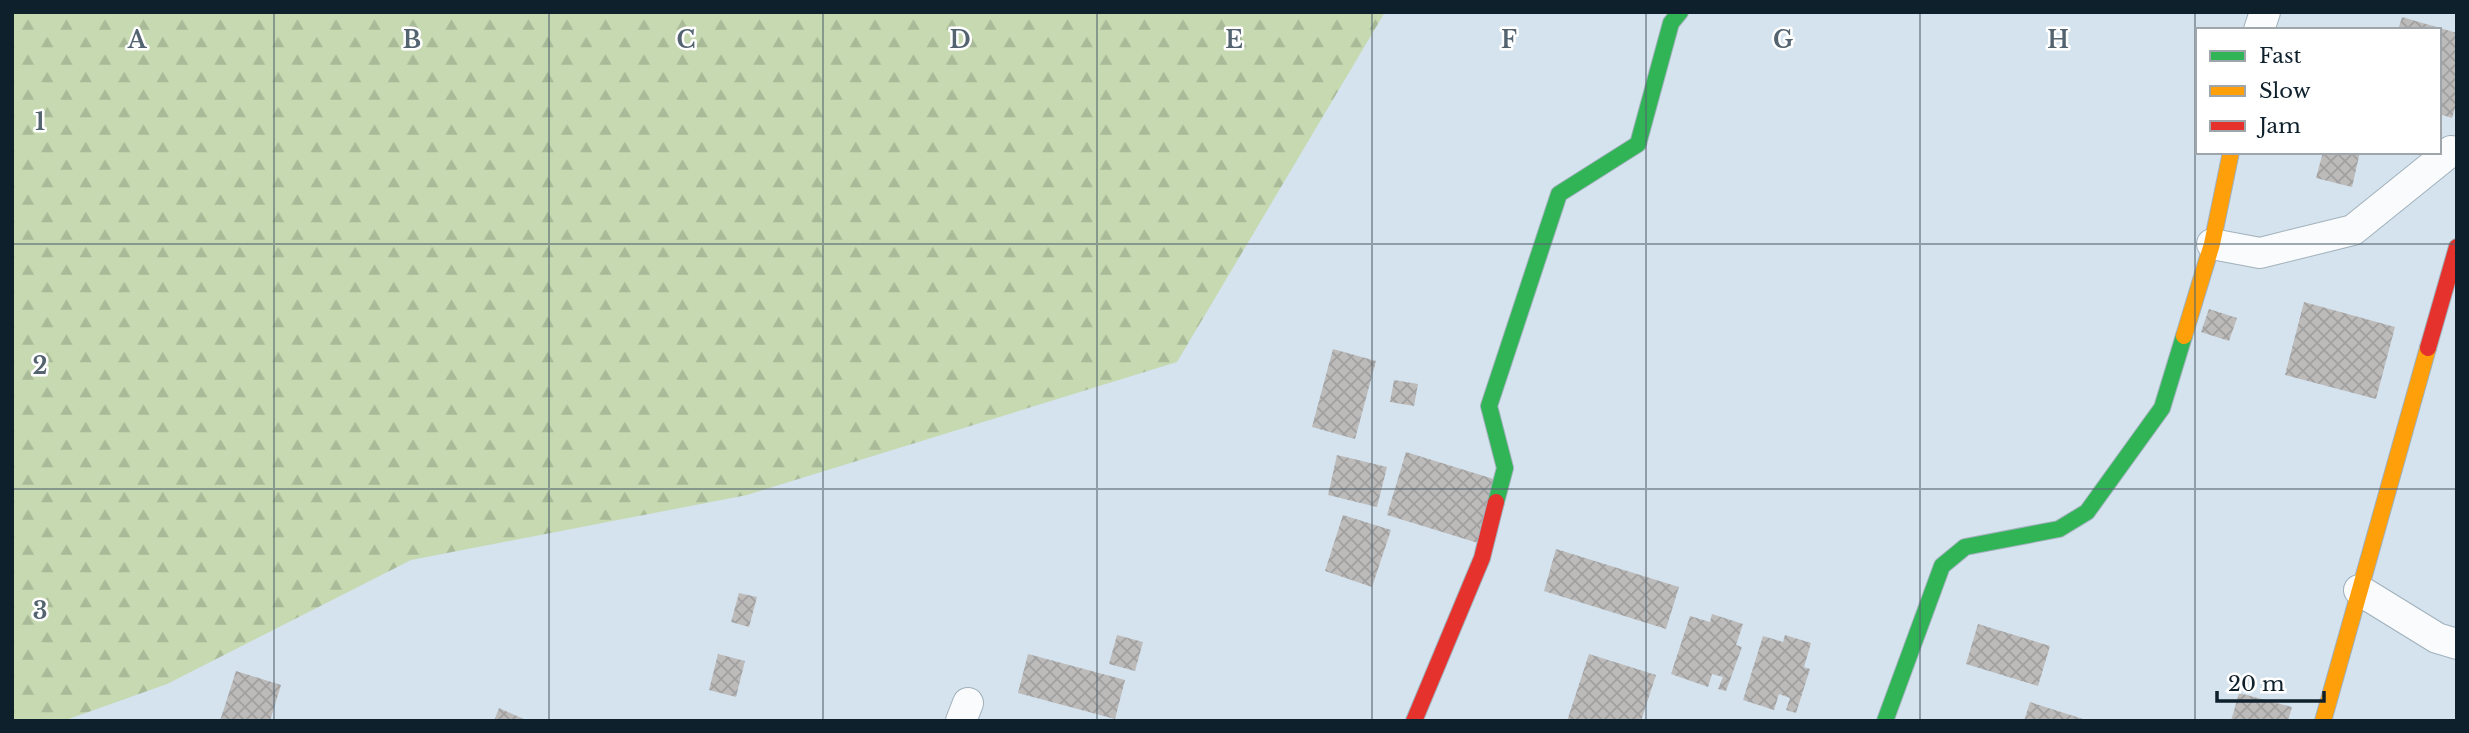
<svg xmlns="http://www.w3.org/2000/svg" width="2469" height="733" viewBox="0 0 2469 733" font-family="'Libre Baskerville',serif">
	<defs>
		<pattern id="forest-firs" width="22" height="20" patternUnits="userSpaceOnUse" patternTransform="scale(1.75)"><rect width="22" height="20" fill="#c6d9b0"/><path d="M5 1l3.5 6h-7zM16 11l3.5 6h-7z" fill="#a9ba98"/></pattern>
		<pattern id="building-cross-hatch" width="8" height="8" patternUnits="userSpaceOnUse" patternTransform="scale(1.75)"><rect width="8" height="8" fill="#bdbbba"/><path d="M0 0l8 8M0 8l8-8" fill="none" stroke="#a1a0a0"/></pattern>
	</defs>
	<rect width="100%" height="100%" fill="#d4e3ee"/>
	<path fill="url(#forest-firs)" d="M12,12h1373l-208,350 -430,133 -336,65 -244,124 -104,37h-51z"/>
	<g fill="url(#building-cross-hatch)">
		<path d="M2402,17l55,16v69l-5,16 -13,-4v-84h-41z"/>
		<path d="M2323,152h37l-8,35 -36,-9z"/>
		<path d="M2304,302l91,25 -19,72 -91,-24z"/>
		<path d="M2209,309l28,9 -8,23 -28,-9z"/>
		<path d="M1333,349l43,12 -21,78 -43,-12z"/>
		<path d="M1394,380l24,4 -4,22 -24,-4z"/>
		<path d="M1406,452l91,28 -19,63 -91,-28z"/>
		<path d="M1337,455l50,12 -10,40 -49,-12z"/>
		<path d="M1343,515l48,15 -19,57 -47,-16z"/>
		<path d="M1556,549l123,38 -13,42 -122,-38z"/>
		<path d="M739,593l18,4 -8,30 -18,-5z"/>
		<path d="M1712,614l31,10 -7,21 6,2 -16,44 -8,-2 5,-12 -11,-3 -4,13 -37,-13 19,-58 20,6z"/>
		<path d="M1978,624l72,22 -12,40 -72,-22z"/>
		<path d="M1117,635l26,7 -8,29 -26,-7z"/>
		<path d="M1785,635l26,8 -7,24 6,2 -14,44 -10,-3 4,-12 -11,-4 -5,16 -31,-10 20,-64 20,6z"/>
		<path d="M718,654l27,7 -9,36 -27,-7z"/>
		<path d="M1028,654l97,26 -10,39 -97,-26z"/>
		<path d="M1589,654l67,21 -15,46h-74z"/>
		<path d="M236,671l45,14 -11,36h-50z"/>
		<path d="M2239,693l53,14 -4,14h-57z"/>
		<path d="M2030,702l56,18v1h-62z"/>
		<path d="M499,708l29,13h-34z"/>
	</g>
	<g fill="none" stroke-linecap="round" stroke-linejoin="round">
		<defs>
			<g id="street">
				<path d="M2259,30l6,-18"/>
				<path d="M2212,244l48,9 93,-23 98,-79 6,1"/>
				<path d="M2359,590l78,48 20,6"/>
				<path d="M961,721l7,-18"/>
			</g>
			<g id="fast">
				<path d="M1496,502l9,-34 -16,-62 70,-212 79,-50 33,-121 9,-11"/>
				<path d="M1885,721l57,-155 23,-19 94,-18 28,-17 75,-104 22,-72"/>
			</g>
			<g id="slow">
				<path d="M2184,336l28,-92 19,-92"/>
				<path d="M2323,721l105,-373"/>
			</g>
			<g id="jam">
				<path d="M2428,348l29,-101"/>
				<path d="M1414,721l68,-163 14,-56"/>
			</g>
		</defs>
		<use href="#street" stroke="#a1b1bc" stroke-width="32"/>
		<use href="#fast" stroke="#a1b1bc" stroke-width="18"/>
		<use href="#slow" stroke="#a1b1bc" stroke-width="18"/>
		<use href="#jam" stroke="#a1b1bc" stroke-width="18"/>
		<use href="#street" stroke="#f9fbfc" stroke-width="30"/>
		<use href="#fast" stroke="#30b455" stroke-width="16"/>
		<use href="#slow" stroke="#ff9f0a" stroke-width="16"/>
		<use href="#jam" stroke="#e5322d" stroke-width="16"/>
	</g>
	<path fill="none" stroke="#536470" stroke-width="2" stroke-opacity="0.55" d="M274,12v709M549,12v709M823,12v709M1097,12v709M1372,12v709M1646,12v709M1920,12v709M2195,12v709M12,244h2445M12,489h2445"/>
	<g font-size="23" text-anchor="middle" font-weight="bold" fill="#536470" stroke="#fff" stroke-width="5" stroke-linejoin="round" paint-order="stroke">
		<text x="137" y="48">A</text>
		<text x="412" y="48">B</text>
		<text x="686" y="48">C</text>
		<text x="960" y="48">D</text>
		<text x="1234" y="48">E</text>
		<text x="1509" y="48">F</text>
		<text x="1783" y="48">G</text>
		<text x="2058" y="48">H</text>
		<text x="40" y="130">1</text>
		<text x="40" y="374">2</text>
		<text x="40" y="619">3</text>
	</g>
	<rect width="2469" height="733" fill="none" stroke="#0e202c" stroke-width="28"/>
	<rect x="2196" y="28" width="245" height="126" fill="#ffffff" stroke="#9fa6ab" stroke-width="2"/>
	<rect x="2210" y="51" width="35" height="10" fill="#30b455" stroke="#9fa6ab" stroke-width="2"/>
	<text x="2259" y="63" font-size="21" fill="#0e202c">Fast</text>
	<rect x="2210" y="86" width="35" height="10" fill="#ff9f0a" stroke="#9fa6ab" stroke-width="2"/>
	<text x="2259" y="98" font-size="21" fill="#0e202c">Slow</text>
	<rect x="2210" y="121" width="35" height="10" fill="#e5322d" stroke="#9fa6ab" stroke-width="2"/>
	<text x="2259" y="133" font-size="21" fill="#0e202c">Jam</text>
	<path d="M2217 691v10h107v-10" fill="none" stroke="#0e202c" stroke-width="3.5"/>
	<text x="2228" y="691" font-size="21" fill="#0e202c" stroke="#ffffff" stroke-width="5" paint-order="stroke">20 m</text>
</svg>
